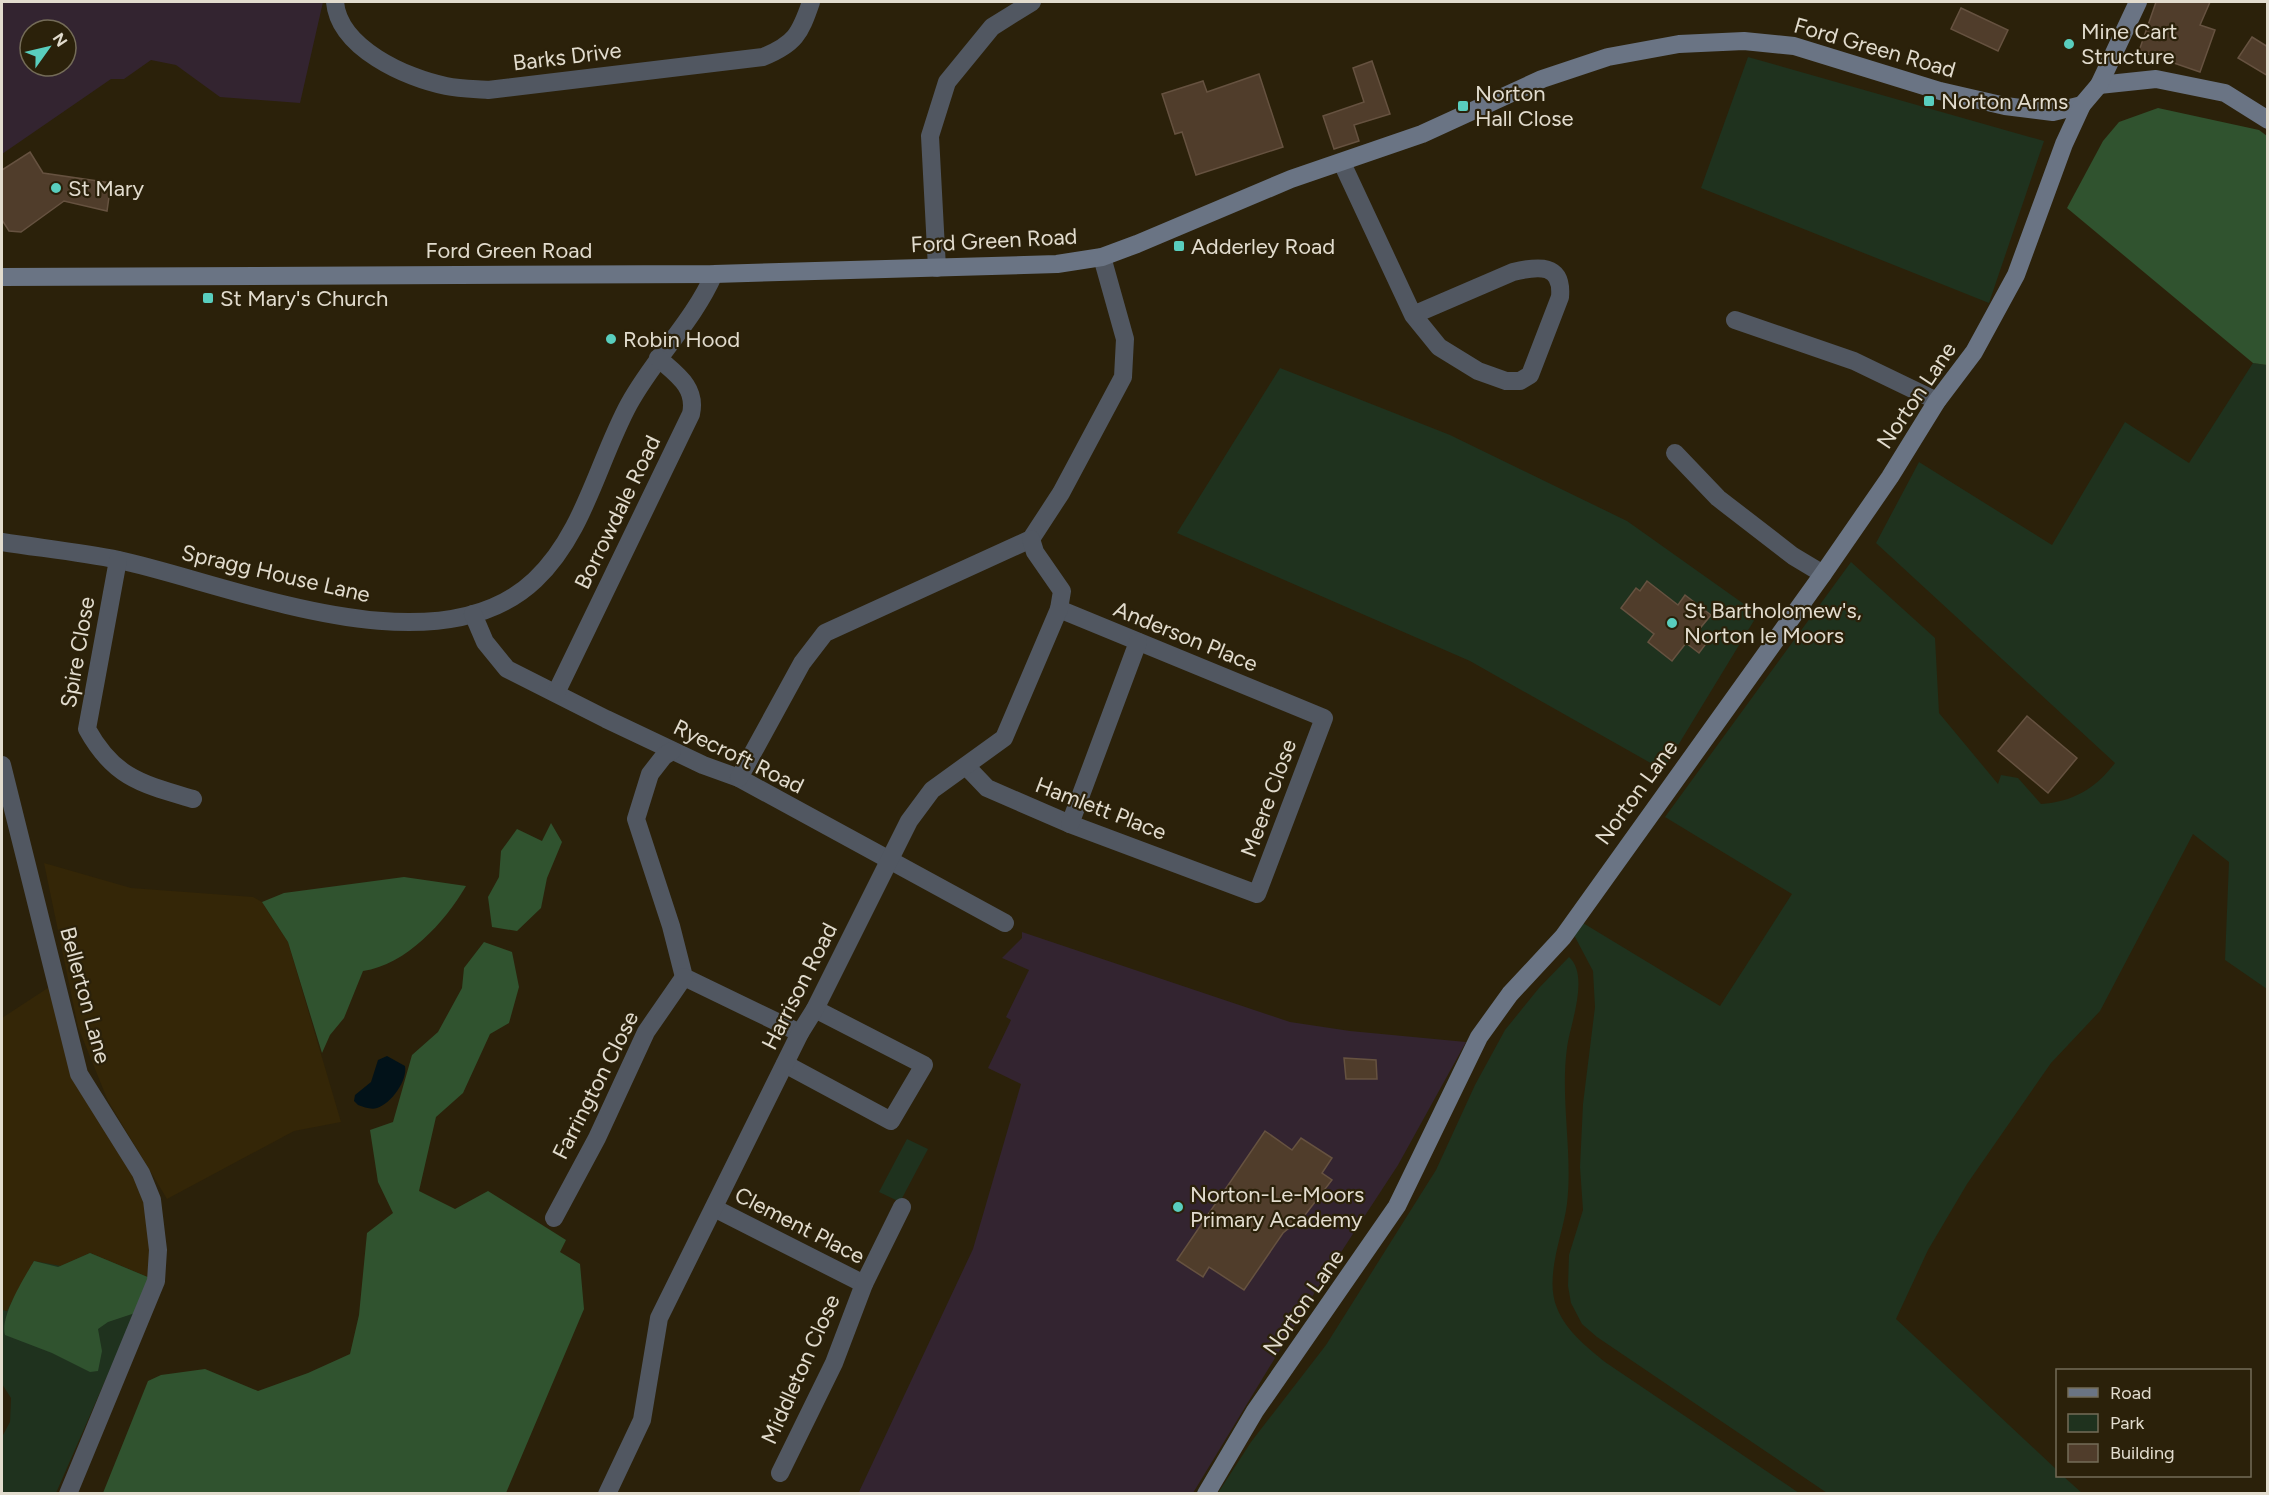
<svg xmlns="http://www.w3.org/2000/svg" width="2269" height="1495" viewBox="0 0 2269 1495" font-family="Figtree,sans-serif">
	<rect width="100%" height="100%" fill="#2b210a"/>
	<g fill="#342607">
		<path d="M44,863l87,25 122,9 9,5 26,40 53,180 -47,9 -127,68 -59,-98 -30,-74z"/>
		<path d="M57,982l22,92 62,99 15,108 -149,30 -5,-1v-292z"/>
	</g>
	<g fill="#332430" fill-rule="evenodd">
		<path d="M2,2h321l-23,101 -80,-6 -44,-32 -25,-5 -27,19h-13l-109,75zM30,30h36v36h-36z"/>
		<path d="M1022,932l268,90 60,9 116,11 -68,123 -83,127 -122,201 -335,1 115,-245 48,-165 -33,-16 23,-48 -5,-3 23,-47 -27,-12 20,-20z"/>
	</g>
	<g fill="#1f321e">
		<path d="M1748,57l296,84 -55,162 -288,-115z"/>
		<path d="M2253,363l14,2v624l-42,-29 4,-98 -36,-28 -93,177 -49,52 -84,121 -39,66 -32,69 161,151 1,6h5l19,17h-255l-230,-156 -15,-13 -11,-21 -3,-17 1,-31 14,-45 -3,-43 3,-63 12,-97 -2,-36 -19,-36 9,-12 137,83 72,-112 -127,-77 186,-255 84,76 4,75 59,71 3,-9 17,3 23,26c32,-2 55,-16 74,-41l-239,-220 43,-81 133,83 73,-123 64,41z"/>
		<path d="M1280,368l170,67 177,86 131,93 -95,156 -193,-109 -293,-128z"/>
		<path d="M1569,957c21,19 1,67 -2,91 -7,51 6,105 0,156 -4,31 -23,73 -10,104 9,23 30,39 48,54l194,131h-581l33,-51 75,-97 110,-175 39,-85 30,-55 34,-42z"/>
		<path d="M907,1139l21,10 -28,53 -21,-10z"/>
		<path d="M90,1253l60,25 -94,215 -54,1v-57l8,-15 1,-24 -9,-14v-74l5,1 27,-50 27,5z"/>
	</g>
	<g fill="#30532f">
		<path d="M2158,108l101,22 8,6v229l-14,-2 -186,-155 36,-67 16,-19z"/>
		<path d="M551,823l11,19 -15,36 -6,30 -24,23 -25,-4 -4,-30 11,-20 2,-26 16,-22 25,12z"/>
		<path d="M404,877l62,9c-21,36 -60,79 -103,85l-19,47 -14,17 -8,18 -34,-111 -26,-40 22,-9z"/>
		<path d="M484,942l28,10 7,35 -10,36 -19,11 -27,59 -27,24 -17,74 36,18 33,-18 78,49 -6,12 20,12 4,45 -78,184h-403l45,-112 13,-6 44,-6 53,22 50,-18 42,-19 9,-39 8,-82 26,-20 -15,-31 -8,-52 23,-8 19,-67 26,-23 24,-44 2,-20z"/>
		<path d="M90,1253l60,25 -15,35 -27,9 -10,7 4,22 -4,20 -8,1 -38,-19 -47,-18c-5,-19 19,-57 29,-74l24,6z"/>
	</g>
	<path fill="#021219" d="M387,1056l18,10c3,14 -14,38 -28,42 -6,2 -13,-1 -19,-3l-4,-4 1,-6 16,-13 7,-22z"/>
	<g fill="#503d2b" stroke="#665240" stroke-width="1.5">
		<path d="M2156,2h54l-10,23 15,5 -15,42 -61,-21z"/>
		<path d="M1961,8l47,22 -10,21 -47,-22z"/>
		<path d="M2252,37l16,10v29l-30,-18z"/>
		<path d="M1372,61l18,53 -36,11 5,16 -25,8 -11,-33 41,-14 -11,-34z"/>
		<path d="M1259,74l24,73 -87,28 -14,-43 -7,2 -13,-40 41,-13 4,11z"/>
		<path d="M30,152l13,21 68,10 -4,28 -43,-10 -43,31 -12,-1 -7,-11v-50z"/>
		<path d="M1647,581l31,24 7,-10 26,20 -14,17 11,9 -9,12 -13,-10 -14,18 -24,-19 6,-8 -33,-26 15,-20 4,3z"/>
		<path d="M2027,716l50,42 -29,35 -50,-42z"/>
		<path d="M1344,1058l32,2 1,19h-31z"/>
		<path d="M1265,1131l27,19 9,-12 31,20 -10,15 10,7 -27,35 -22,18 -39,57 -35,-23 -6,10 -26,-17z"/>
	</g>
	<g fill="none" stroke-linecap="round" stroke-linejoin="round">
		<g stroke="#515761" stroke-width="18">
			<path d="M335,2c4,46 71,76 111,84 14,3 29,3 42,4l275,-33c32,-13 37,-23 48,-55"/>
			<path d="M1342,163l71,152 26,32 39,24 28,10h14l10,-6 30,-78c3,-34 -22,-31 -47,-25l-100,43"/>
			<path d="M937,268l-7,-132 17,-54 45,-55 40,-25"/>
			<path d="M1735,320l119,41 83,40"/>
			<path d="M1675,453l43,45 75,58 30,18"/>
			<path d="M2,542c38,6 78,10 117,18 114,25 317,114 416,20 49,-46 63,-119 94,-176 25,-46 64,-82 85,-130"/>
			<path d="M118,560l-31,169c27,49 55,55 106,70"/>
			<path d="M473,614l12,28 22,27 99,50 97,46 36,13 266,145"/>
			<path d="M556,693l135,-279c6,-27 -15,-40 -33,-56"/>
			<path d="M672,751l-8,5 -14,18 -14,45 35,107 13,51 116,56"/>
			<path d="M2,765l77,309 62,99 11,27 6,50 -2,31 -88,213"/>
			<path d="M966,766l21,22 83,36 187,70 67,-176 -265,-109"/>
			<path d="M739,778l63,-115 23,-30 206,-94 30,-46 62,-116 2,-38 -23,-82"/>
			<path d="M1070,824l68,-182"/>
			<path d="M785,1064l106,57 33,-56 -109,-56"/>
			<path d="M714,1208l150,76"/>
			<path d="M554,1218l43,-80 49,-106 38,-55"/>
			<path d="M780,1473l54,-110 30,-79 38,-77"/>
			<path d="M607,1494l35,-74 17,-102 141,-285 15,-24 94,-188 23,-31 72,-52 55,-129 3,-18 -27,-39 -4,-13"/>
		</g>
		<g stroke="#6a7484" stroke-width="18">
			<path d="M2099,85l57,-6 69,14 43,27"/>
			<path d="M2,277l712,-3 343,-10 45,-7 35,-13 154,-65 131,-45 120,-55 66,-22 71,-13 65,-3 50,5 146,45 65,15 48,6 29,-7"/>
			<path d="M1206,1494l49,-83 142,-205 82,-169 31,-43 53,-57 260,-363 67,-97 47,-76 37,-49 42,-77 48,-131 18,-39 17,-20 39,-83"/>
		</g>
	</g>
	<g fill="#59cebe" stroke="#2b210a" stroke-width="2">
		<circle cx="2069" cy="44" r="6"/>
		<rect x="1923" y="95" width="12" height="12" rx="3"/>
		<rect x="1457" y="100" width="12" height="12" rx="3"/>
		<circle cx="56" cy="188" r="6"/>
		<rect x="1173" y="240" width="12" height="12" rx="3"/>
		<rect x="202" y="292" width="12" height="12" rx="3"/>
		<circle cx="611" cy="339" r="6"/>
		<circle cx="1672" cy="623" r="6"/>
		<circle cx="1178" cy="1207" r="6"/>
	</g>
	<g text-anchor="middle" stroke-width="4.5" stroke-linejoin="round" paint-order="stroke">
		<g font-size="22" fill="#e2dcce" stroke="#2b210a" text-anchor="start">
			<text x="2081" y="39">Mine Cart<tspan x="2081" dy="25">Structure</tspan></text>
			<text x="1475" y="101">Norton<tspan x="1475" dy="25">Hall Close</tspan></text>
			<text x="1941" y="109">Norton Arms</text>
			<text x="68" y="196">St Mary</text>
			<text x="1191" y="254">Adderley Road</text>
			<text x="220" y="306">St Mary's Church</text>
			<text x="623" y="347">Robin Hood</text>
			<text x="1684" y="618">St Bartholomew's,<tspan x="1684" dy="25">Norton le Moors</tspan></text>
			<text x="1190" y="1202">Norton-Le-Moors<tspan x="1190" dy="25">Primary Academy</tspan></text>
		</g>
		<g font-size="22" fill="#e2dcce" stroke="#2b210a">
			<text transform="translate(1875 47) rotate(16)" y="8">Ford Green Road</text>
			<text transform="translate(567 56) rotate(-7)" y="8">Barks Drive</text>
			<text transform="translate(994 240) rotate(-3)" y="8">Ford Green Road</text>
			<text x="509" y="258">Ford Green Road</text>
			<text transform="translate(1916 395) rotate(-56)" y="8">Norton Lane</text>
			<text transform="translate(617 512) rotate(-64)" y="8">Borrowdale Road</text>
			<text transform="translate(276 573) rotate(13)" y="8">Spragg House Lane</text>
			<text transform="translate(1186 636) rotate(22)" y="8">Anderson Place</text>
			<text transform="translate(77 652) rotate(-80)" y="8">Spire Close</text>
			<text transform="translate(739 756) rotate(26)" y="8">Ryecroft Road</text>
			<text transform="translate(1636 792) rotate(-54)" y="8">Norton Lane</text>
			<text transform="translate(1268 798) rotate(-70)" y="8">Meere Close</text>
			<text transform="translate(1101 808) rotate(21)" y="8">Hamlett Place</text>
			<text transform="translate(799 986) rotate(-63)" y="8">Harrison Road</text>
			<text transform="translate(86 995) rotate(75)" y="8">Bellerton Lane</text>
			<text transform="translate(595 1085) rotate(-63)" y="8">Farrington Close</text>
			<text transform="translate(800 1225) rotate(27)" y="8">Clement Place</text>
			<text transform="translate(1303 1302) rotate(-55)" y="8">Norton Lane</text>
			<text transform="translate(800 1369) rotate(-66)" y="8">Middleton Close</text>
		</g>
	</g>
	<rect width="2269" height="1495" fill="none" stroke="#e2dcce" stroke-width="6"/>
	<rect x="2056" y="1369" width="195" height="108" fill="#2b210a" stroke="#746c58" stroke-width="1.5"/>
	<rect x="2068" y="1388" width="30" height="9" fill="#6a7484" stroke="#746c58" stroke-width="1.5"/>
	<text x="2110" y="1399" font-size="18" fill="#e2dcce">Road</text>
	<rect x="2068" y="1414" width="30" height="18" fill="#1f321e" stroke="#746c58" stroke-width="1.5"/>
	<text x="2110" y="1429" font-size="18" fill="#e2dcce">Park</text>
	<rect x="2068" y="1444" width="30" height="18" fill="#503d2b" stroke="#746c58" stroke-width="1.5"/>
	<text x="2110" y="1459" font-size="18" fill="#e2dcce">Building</text>
	<g transform="translate(48 48) rotate(56)"><circle r="28" fill="#2b210a" stroke="#746c58" stroke-width="1.5"/>
	<path d="M0-4.5L10 22L0 15L-10 22Z" fill="#59cebe"/>
	<text y="-9" font-size="16" font-weight="bold" text-anchor="middle" fill="#e2dcce">N</text>
	</g>
</svg>
